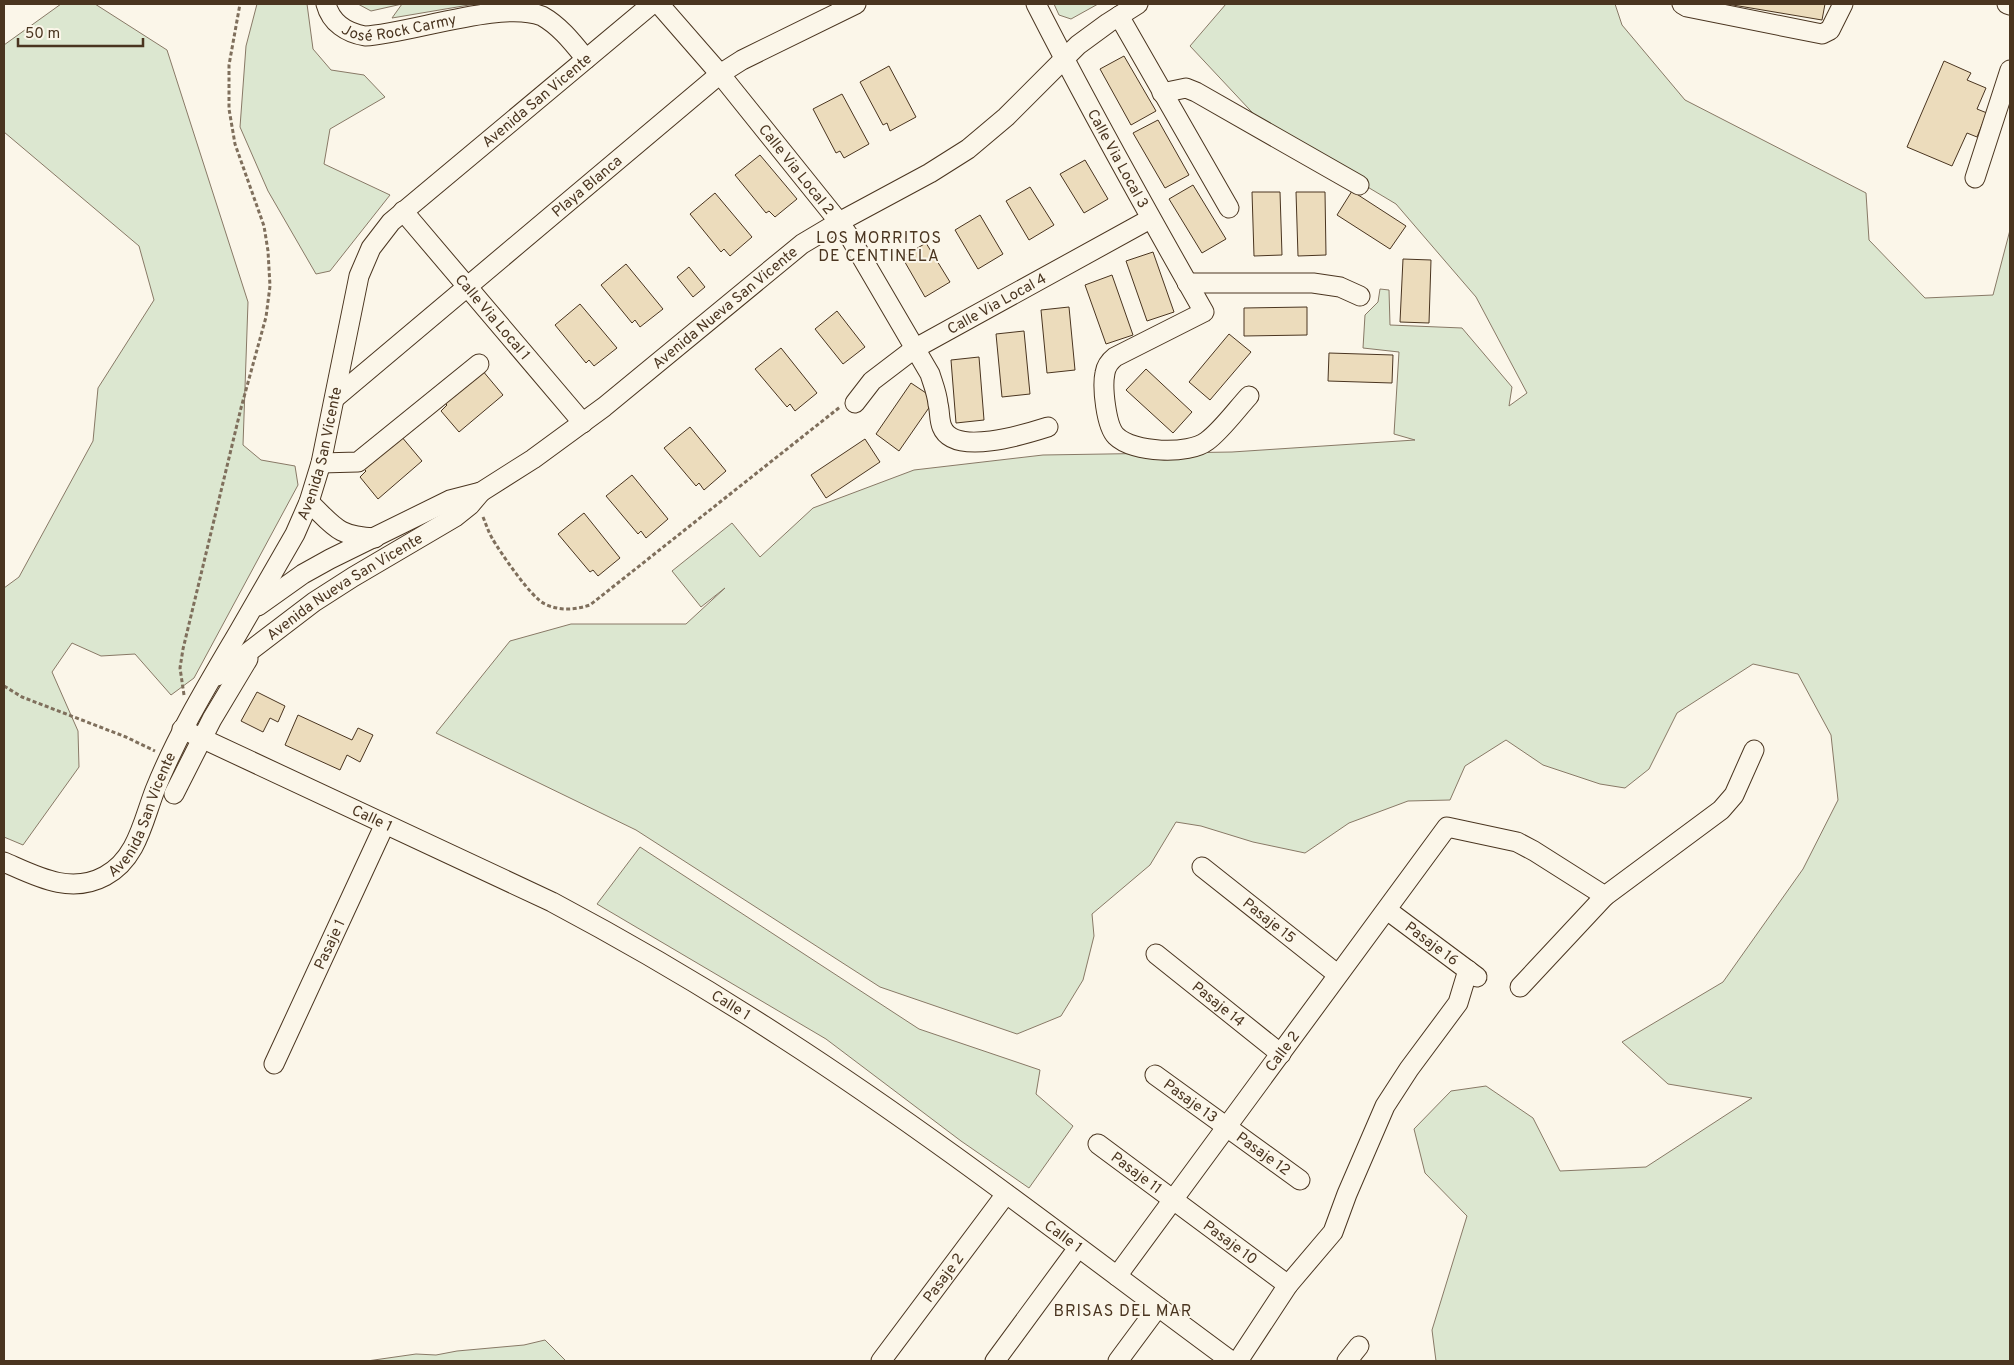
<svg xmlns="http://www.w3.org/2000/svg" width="2014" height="1365" viewBox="0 0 2014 1365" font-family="Overpass,sans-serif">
	<rect width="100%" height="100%" fill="#fbf6e9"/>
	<g fill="#dce7d0" stroke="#887966">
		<path d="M61,4h34l72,46 81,252 -5,143 18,15 34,6 3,19 -104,193 -23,17 -36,-41 -34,2 -29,-13 -20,29 26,59 1,36 -56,78 -19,-8v-249l15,-11 74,-136 5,-53 56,-88 -15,-54 -135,-114v-87z"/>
		<path d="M257,4h50l6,45 18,21 33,5 21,22 -55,32 -6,35 66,31 -60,76 -14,3 -48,-83 -28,-64 6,-81z"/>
		<path d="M358,4h117l-83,14 10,-14 -31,7z"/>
		<path d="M1054,4h44l-27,15 -12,-4z"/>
		<path d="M1226,4h389l7,21 63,75 181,93 3,47 56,58 68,-3 17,-65v1131h-574l-4,-31 35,-114 -42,-43 -11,-44 37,-38 35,-5 47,32 27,53 86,-4 106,-69 -84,-14 -46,-42 101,-60 80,-113 35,-69 -7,-65 -33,-61 -45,-10 -76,49 -28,56 -24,19 -25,-4 -57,-19 -37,-25 -41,26 -15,34 -42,1 -59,22 -44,30 -52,-11 -52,-16 -25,-4 -26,43 -58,49 2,22 -11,44 -22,36 -44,18 -137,-47 -244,-157 -200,-97 74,-92 61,-17h115l39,-36 -24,19 -29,-36 60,-48 28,34 53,-49 101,-38 129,-15 189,-3 183,-12 -21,-6 5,-82 -36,-4 2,-33 13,-13 2,-13 9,1 1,35 72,3 50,59 -3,19 18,-13 -51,-96 -80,-93 -132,-79 -74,-79z"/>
		<path d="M640,847l279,182 121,41 -4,24 37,32 -44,62 -68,-47 -135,-102 -229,-135z"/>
		<path d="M545,1340l21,21h-199l49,-7 20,1 21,-4 67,-6z"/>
	</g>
	<g fill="#ecdcbc" stroke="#4a3520">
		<path d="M1727,4h98l-3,16z"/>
		<path d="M1124,56l32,55 -25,14 -31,-56z"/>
		<path d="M1944,61l27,12 -4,7 19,8 -9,21 10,4 -10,24 -10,-4 -15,33 -45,-19z"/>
		<path d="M889,66l27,51 -26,14 -3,-8 -4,2 -23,-43z"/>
		<path d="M842,94l27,50 -25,14 -4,-7 -4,2 -23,-44z"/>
		<path d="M1158,120l31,55 -24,13 -32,-55z"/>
		<path d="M760,155l37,44 -22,18 -6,-6 -3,2 -31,-38z"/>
		<path d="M1085,160l23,39 -24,14 -24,-39z"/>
		<path d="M1193,185l33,54 -24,14 -33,-54z"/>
		<path d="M1030,187l24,38 -25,15 -23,-39z"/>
		<path d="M1352,191l54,35 -16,23 -53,-34z"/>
		<path d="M1252,192h28l2,63 -28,1z"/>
		<path d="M1296,192h29l1,63 -28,1z"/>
		<path d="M715,193l37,44 -22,19 -6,-7 -3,3 -31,-38z"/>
		<path d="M980,215l23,39 -25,15 -23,-39z"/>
		<path d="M926,243l24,39 -25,15 -23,-40z"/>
		<path d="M1153,252l21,60 -27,9 -21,-60z"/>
		<path d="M1403,259l28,1 -2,63 -29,-1z"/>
		<path d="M626,264l37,45 -23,18 -5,-7 -3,3 -31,-38z"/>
		<path d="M689,267l16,20 -12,10 -16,-20z"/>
		<path d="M1112,275l21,60 -27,9 -21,-59z"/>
		<path d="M580,304l37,44 -23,18 -5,-6 -3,3 -31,-38z"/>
		<path d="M1069,307l6,63 -28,3 -6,-63z"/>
		<path d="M1307,307v28l-63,1v-28z"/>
		<path d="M837,311l28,36 -22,17 -28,-35z"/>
		<path d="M1024,331l6,63 -28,3 -6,-63z"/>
		<path d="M1229,334l22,18 -41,48 -21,-18z"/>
		<path d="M781,348l36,45 -22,18 -5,-7 -3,3 -32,-38z"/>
		<path d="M1329,353l64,2 -1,28 -64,-2z"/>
		<path d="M979,357l5,63 -28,3 -5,-63z"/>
		<path d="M1146,369l46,43 -19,21 -47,-43z"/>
		<path d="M482,370l21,25 -44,37 -18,-21 6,-6 -3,-3z"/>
		<path d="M911,383l24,16 -36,52 -23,-17z"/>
		<path d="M690,427l36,44 -22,19 -5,-7 -3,3 -32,-38z"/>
		<path d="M401,436l21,25 -44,38 -18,-22 6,-6 -3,-3z"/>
		<path d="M865,439l15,23 -54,36 -15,-23z"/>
		<path d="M632,475l36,44 -22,19 -5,-7 -3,3 -32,-38z"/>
		<path d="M584,513l36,45 -22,18 -5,-6 -3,2 -32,-38z"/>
		<path d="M257,692l28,14 -7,16 -8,-4 -7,14 -22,-11z"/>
		<path d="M298,715l54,25 6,-12 15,7 -13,27 -13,-7 -7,15 -55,-25z"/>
	</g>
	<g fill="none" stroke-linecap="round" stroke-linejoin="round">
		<defs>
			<g id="minor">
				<path id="s1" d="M326,4c5,19 21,29 39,32 47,-3 137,-36 177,-20 18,10 31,27 44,43"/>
				<path id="s2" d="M659,4l61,70 119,148 12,17 79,135c3,10 7,19 8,30 2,7 1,16 4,23 12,30 84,7 106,0"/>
				<path id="s3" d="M1036,4c53,104 110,206 168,308l-89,45c-5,4 -9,9 -10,16 -3,14 1,53 11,63 17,17 73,19 91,5 14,-10 30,-32 42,-45"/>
				<path d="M1682,4l5,3 135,27 8,-4 13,-26"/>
				<path d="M2007,4l3,1"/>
				<path d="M1119,16l110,192"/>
				<path d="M1162,93l24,-5 10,4 163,93"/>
				<path d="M1975,178l35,-108"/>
				<path id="s4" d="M403,211l180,212"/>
				<path d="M1187,283h126l27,4 20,9"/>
				<path id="s5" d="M335,398l385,-324 22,-14 114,-56"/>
				<path id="s6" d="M855,403l17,-22 42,-32 236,-130"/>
				<path d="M321,463l37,-1 121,-98"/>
				<path d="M309,502c26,25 28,34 66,36"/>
				<path id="s7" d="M258,606l45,-32 27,-15 120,-59 31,-8 52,-33 71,-52 198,-163 37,-22 91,-49 38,-24 38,-32 72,-72 30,-22 30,-19"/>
				<path id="s8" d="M217,676l97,-74 39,-25 102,-60 15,-12 11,-13"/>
				<path id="s9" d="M182,729l370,173c79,42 156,87 231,136 155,100 300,214 448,323"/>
				<path d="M174,794l38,-75 36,-60"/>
				<path id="s10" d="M4,862c32,14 66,33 101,14 32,-17 38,-55 50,-86 22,-55 53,-106 83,-157 19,-33 38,-66 57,-99l14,-32 12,-39 38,-187 12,-28 20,-26 261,-218"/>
				<path id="s11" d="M1202,867l135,107"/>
				<path id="s12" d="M1387,910l90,67"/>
				<path id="s13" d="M1156,954l125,100"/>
				<path d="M1520,987l85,-91"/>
				<path id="s14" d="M274,1064l111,-240"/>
				<path id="s15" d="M1155,1075l145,105"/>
				<path id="s16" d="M1098,1144l190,141"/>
				<path id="s17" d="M1117,1276l330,-449 70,15 17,9 71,45 116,-86 13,-15 20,-45"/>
				<path id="s18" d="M881,1361l125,-167"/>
				<path d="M995,1361l83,-113"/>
				<path d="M1118,1361l40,-54"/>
				<path d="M1238,1361l50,-76 45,-53 14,-38 38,-88 24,-37 49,-66 10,-33"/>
				<path d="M1347,1361l12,-15"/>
			</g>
		</defs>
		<use href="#minor" stroke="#4a3520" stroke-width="21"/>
		<g stroke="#7f6f5c" stroke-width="3" stroke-dasharray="4 2.5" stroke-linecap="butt">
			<path d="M483,517c3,7 5,14 9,21 8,14 40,61 53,66 14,7 30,6 45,1l250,-198"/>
			<path d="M4,686l18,11 104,40 29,14"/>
			<path d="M184,695l-4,-27 3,-19 58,-241 25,-91 4,-31 -2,-35 -4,-25 -29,-82 -6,-35v-44l11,-61"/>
		</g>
		<use href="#minor" stroke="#fbf6e9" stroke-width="19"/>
		<path stroke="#c62828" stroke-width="1" stroke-dasharray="18 4 2.5 4" stroke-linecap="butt" d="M4,5v-1"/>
	</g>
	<g text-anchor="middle" stroke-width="4" stroke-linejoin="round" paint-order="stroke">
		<g font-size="15" fill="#4a3520" stroke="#fbf6e9">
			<text dy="5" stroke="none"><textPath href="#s1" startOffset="88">José Rock Carmy</textPath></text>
			<text dy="5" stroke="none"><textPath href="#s10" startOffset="1020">Avenida San Vicente</textPath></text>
			<text dy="5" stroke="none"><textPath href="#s3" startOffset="175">Calle Via Local 3</textPath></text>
			<text dy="5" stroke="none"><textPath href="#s2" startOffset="215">Calle Via Local 2</textPath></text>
			<text dy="5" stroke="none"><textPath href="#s5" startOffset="329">Playa Blanca</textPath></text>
			<text dy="5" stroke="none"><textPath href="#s6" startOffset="175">Calle Via Local 4</textPath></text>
			<text dy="5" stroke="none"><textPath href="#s7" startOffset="558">Avenida Nueva San Vicente</textPath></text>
			<text dy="5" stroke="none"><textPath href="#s4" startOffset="139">Calle Via Local 1</textPath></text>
			<text dy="5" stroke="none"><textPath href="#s10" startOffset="585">Avenida San Vicente</textPath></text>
			<text dy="5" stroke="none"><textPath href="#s8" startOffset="156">Avenida Nueva San Vicente</textPath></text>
			<text dy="5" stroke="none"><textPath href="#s10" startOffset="180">Avenida San Vicente</textPath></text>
			<text dy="5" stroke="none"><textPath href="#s9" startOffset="210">Calle 1</textPath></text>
			<text dy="5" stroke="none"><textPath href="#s11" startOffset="86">Pasaje 15</textPath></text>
			<text dy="5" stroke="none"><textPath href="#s12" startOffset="56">Pasaje 16</textPath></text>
			<text dy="5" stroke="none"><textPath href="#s14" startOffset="132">Pasaje 1</textPath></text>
			<text dy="5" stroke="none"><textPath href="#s13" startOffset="80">Pasaje 14</textPath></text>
			<text dy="5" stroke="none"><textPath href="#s9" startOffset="615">Calle 1</textPath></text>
			<text dy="5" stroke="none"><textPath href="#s17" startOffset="279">Calle 2</textPath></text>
			<text dy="5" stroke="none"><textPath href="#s15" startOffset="44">Pasaje 13</textPath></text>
			<text dy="5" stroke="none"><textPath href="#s15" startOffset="134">Pasaje 12</textPath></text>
			<text dy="5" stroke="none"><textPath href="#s16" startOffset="48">Pasaje 11</textPath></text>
			<text dy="5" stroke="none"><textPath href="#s9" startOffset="1020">Calle 1</textPath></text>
			<text dy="5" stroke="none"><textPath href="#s16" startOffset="165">Pasaje 10</textPath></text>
			<text dy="5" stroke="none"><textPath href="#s18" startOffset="104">Pasaje 2</textPath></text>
		</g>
		<g font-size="16" letter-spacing="1" fill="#4a3520" stroke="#fbf6e9">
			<text x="879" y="243">LOS MORRITOS<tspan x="879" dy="18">DE CENTINELA</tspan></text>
			<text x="1123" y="1316">BRISAS DEL MAR</text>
		</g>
	</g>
	<rect width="2014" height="1365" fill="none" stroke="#4a3520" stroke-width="10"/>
	<path d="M18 38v8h125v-8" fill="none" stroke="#4a3520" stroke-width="2.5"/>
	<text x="25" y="38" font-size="15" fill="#4a3520" stroke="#fbf6e9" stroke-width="4" paint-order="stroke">50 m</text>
</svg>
